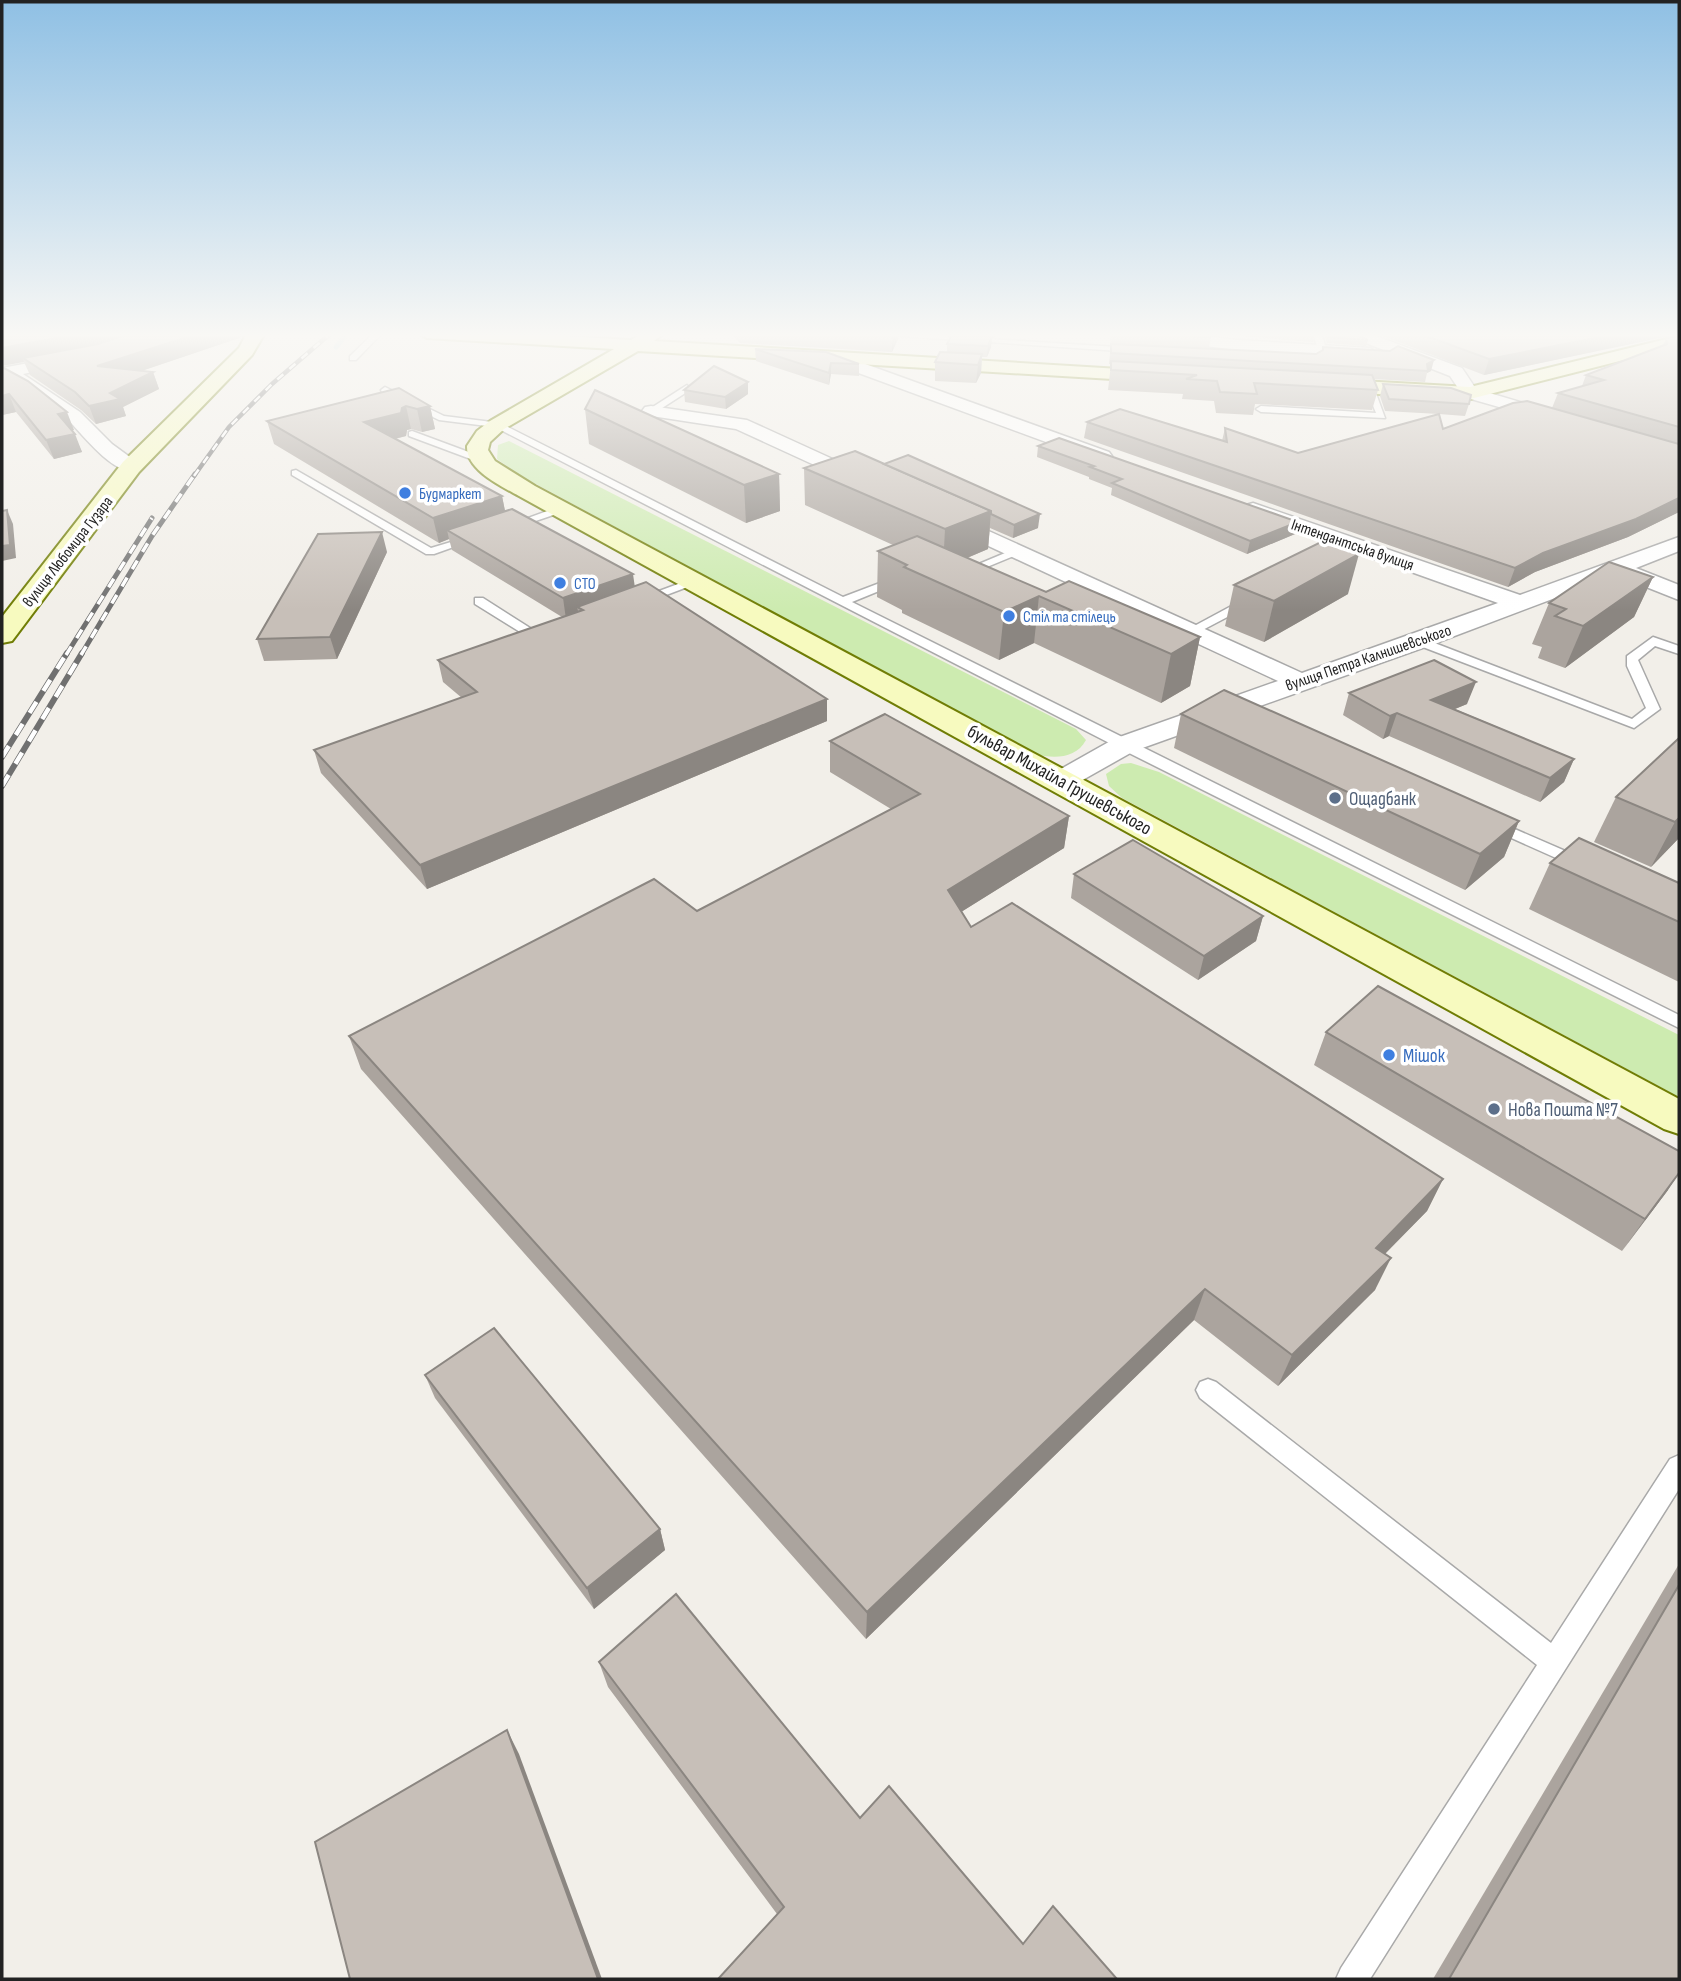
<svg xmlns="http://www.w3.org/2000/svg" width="1681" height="1981" viewBox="0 0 1681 1981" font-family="'Sofia Sans Condensed',sans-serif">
	<rect width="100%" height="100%" fill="#f2efe9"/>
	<g fill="#cdebb0">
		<path d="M509,441l567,288 10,11c-10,19 -33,19 -51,14l-514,-278 -24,-17 1,-14z"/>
		<path d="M1131,763l28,9 520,263v62l-557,-299 -13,-12 -3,-12 15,-10z"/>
	</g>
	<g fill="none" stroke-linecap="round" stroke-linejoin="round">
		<path stroke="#aad3df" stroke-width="5" d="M336,347l11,-13"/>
		<defs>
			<g id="lane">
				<path d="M374,333h8l-26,27h-6v-4z"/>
				<path d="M855,333h39l240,15 4,2 -4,2z"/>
				<path d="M1313,333h8l6,18 -11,4 -3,5 -5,-6 10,-4z"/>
				<path d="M687,385l3,5 -48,31 -8,-2z"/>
				<path d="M1370,385l4,3 11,30 -124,-6 -5,-3 5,-3 115,7 -10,-25z"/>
				<path d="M385,387l59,29 56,7 343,174 50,-19h8v4l-49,20 827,413v13l-560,-280 -624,-321 -56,-7 -57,-28 -1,-2z"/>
				<path d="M412,431l70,26 2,2 -8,2 -67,-25v-4z"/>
				<path d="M296,470l135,78 40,-12 5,3 -42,15h-8l-134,-79v-4z"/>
				<path d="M561,506l4,1v4l-50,17 -9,-2z"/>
				<path d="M1017,548l4,1v4l-56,23 -10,-2z"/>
				<path d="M694,578l6,3 -2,2 -53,20 -10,-3z"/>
				<path d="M1250,596l4,1v6l-59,31 -10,-3z"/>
				<path d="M475,598h8l55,35 8,-3 6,4 -11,6h-8l-58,-36z"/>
				<path d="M1419,637l213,82 14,-11 -19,-42v-10l26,-19 26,9v8l-24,-8 -17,14 22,49 -26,19 -219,-84 -2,-3z"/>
				<path d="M1494,820l92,40 2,3 -8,5 -6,-2 -85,-38 -3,-3 3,-3z"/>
				<path d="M1208,1379l8,3 335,261 119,-184 9,-4v34l-309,490h-34l5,-11 196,-303 -337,-267 -4,-8 4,-8z"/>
			</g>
			<g id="street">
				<path d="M145,333h23l-2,3 -63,22 -80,16 57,38 32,32 26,19 3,4 -3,4c-23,6 -53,-34 -68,-49 -12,-11 -54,-42 -68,-44v-10l91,-17z"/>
				<path d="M1132,333h45l61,7 132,8 8,5 -8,5 -132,-8 -98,-12z"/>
				<path d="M1346,333h22l94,35 14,21 85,25 3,4 -9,5 -91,-26 -14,-21 -102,-40z"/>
				<path d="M832,352l277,100 3,4 -10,6 -7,-2 -269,-99 -2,-4 2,-4z"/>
				<path d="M651,406l96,14 125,57 3,4 -3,4h-14l-122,-56 -91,-14 -3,-4 3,-4z"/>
				<path d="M1253,503l267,92 159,-58v14l-43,17 43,17v15l-63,-25 -188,71 -294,105 -62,35 -10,3 -10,-3 -4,-6 4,-6 62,-35 164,-58 -341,-159 -4,-4 4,-4h14l351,159 196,-70 -252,-90 -3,-4 3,-4z"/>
			</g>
			<g id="secondary">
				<path d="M247,333h18l-13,22 -113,117 -127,169 -10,2v-26l121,-155 116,-114z"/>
				<path d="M418,333h96l117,7 12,-7h21l-10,8 516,31 2,4 -2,4 -7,2 -525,-31 -134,78 -14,13 -2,8 7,11 40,25 1144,613v35l-15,-5 -1145,-633c-18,-10 -53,-26 -52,-50l10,-15 13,-10 124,-72 -187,-11z"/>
				<path d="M1679,336v10l-209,53 -146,-8 -10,-6 10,-6 146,8z"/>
			</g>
		</defs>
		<use href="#lane" stroke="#a9a9a9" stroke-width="3"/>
		<use href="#street" stroke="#a9a9a9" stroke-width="3"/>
		<use href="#secondary" stroke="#707d05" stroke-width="4"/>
		<use href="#lane" fill="#fff" fill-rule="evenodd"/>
		<use href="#street" fill="#fff" fill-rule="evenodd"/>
		<use href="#secondary" fill="#f7fabf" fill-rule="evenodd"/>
		<defs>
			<path id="rail-far2" d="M194,476l35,-49 43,-43 59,-51"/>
			<g id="rail-far1">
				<path d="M66,655l86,-137"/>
				<path d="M81,655l71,-119 43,-62"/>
			</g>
			<g id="rail">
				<path d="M2,757l65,-104"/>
				<path d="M2,786l80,-133"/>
			</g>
		</defs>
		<use href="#rail-far2" stroke="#707070" stroke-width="4.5"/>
		<use href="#rail-far1" stroke="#707070" stroke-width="5"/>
		<use href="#rail" stroke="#707070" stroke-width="6"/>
		<use href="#rail-far2" stroke="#fff" stroke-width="2.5" stroke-dasharray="8" stroke-linecap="butt"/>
		<use href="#rail-far1" stroke="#fff" stroke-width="3.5" stroke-dasharray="10" stroke-linecap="butt"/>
		<use href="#rail" stroke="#fff" stroke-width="4.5" stroke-dasharray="13" stroke-linecap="butt"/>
	</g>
	<g fill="#aba49e">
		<path d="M2,333h243l-3,4 -101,34 12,1 6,17 -36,18 3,9 -30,8 -15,-14 -51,-35 -6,-13z"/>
		<path d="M730,333h168v6l-6,13 -152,-9z"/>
		<path d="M956,333h41l-2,5h-3l-1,9 -4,10h-5l-1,16 -5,10 -41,-2v-19l12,-10v-8z"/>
		<path d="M1111,333h68l32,4 -2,11 107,6 6,-3 1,-4 108,24 -4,2 -2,9 -52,-3 5,11 -6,20 -117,-6 -2,11 -37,-2 -2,-12 -32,-2 1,-5 -75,-4 3,-26h-2l2,-20h-1z"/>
		<path d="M1205,333h110l-2,9z"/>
		<path d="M1326,333h28l14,7 -2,6 -39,-3 -2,-6z"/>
		<path d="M1375,333h89l9,3 206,-3 -195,42z"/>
		<path d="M1679,335v177l-51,25 -93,35 -27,15 -424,-149 3,-16 135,19 3,-13 73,25 141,-39 -54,-3 -5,-15 3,-12 86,20 -4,12 -26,-2 4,15 109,-21 6,-15 24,-7 4,-11 77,-30 3,-6z"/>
		<path d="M755,349l104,15v12l-28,-2 -2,11 -73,-24z"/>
		<path d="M2,367l72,63h-2l10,22 -28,7 -38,-47 -14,3z"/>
		<path d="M399,388l31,18 5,23 -13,3 -11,-3 -4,1 -1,6 -11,3 107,57 3,15 130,75 192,135 -400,168 -106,-116 -7,-23 148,-52 -19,-16 -5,-22 124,-43 -110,-67 -3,-11 -10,4 -165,-99 -7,-23z"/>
		<path d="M684,390l64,4 -22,15 -41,-7z"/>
		<path d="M585,409l194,65 1,37 -34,12 -157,-79z"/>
		<path d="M1038,446l257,88 -48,20 -136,-59 1,-7 -23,-9v-2l-52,-20z"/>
		<path d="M884,464l154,64 -25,10 -23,-10 -2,21 -21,9 79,34 154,45 -10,49 -29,17 -127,-60 -35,17 -97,-47v-3l-25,-13 1,-46 15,-6 -88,-40 -1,-37z"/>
		<path d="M387,552l-50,107 -73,2 -7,-22z"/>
		<path d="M1653,577l-19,40 -69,51 -27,-10 4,-11 -10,-3 17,-41z"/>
		<path d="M1234,585l114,9 -84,48 -39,-16z"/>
		<path d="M1349,693l118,11 -12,5 119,50 -10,23 -24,20 -151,-66 -6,3 -40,-24z"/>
		<path d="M1181,714l338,107 -15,36 -39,33 -291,-142z"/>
		<path d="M1679,738v100l-28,29 -57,-25 22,-45z"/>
		<path d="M830,741l239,75 -5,32 -103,64 10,15 472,252 -16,32 -42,43 -10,36 -97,96 -84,-66 -328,319 -505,-570 -12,-33 348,-125 194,-102 -61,-37z"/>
		<path d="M1550,863l129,20v99l-150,-73z"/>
		<path d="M1074,874l189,42 -7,25 -58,39 -127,-82z"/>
		<path d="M1326,1032l342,158 -46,61 -308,-186z"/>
		<path d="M425,1375l235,154 5,21 -71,59 -159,-211z"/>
		<path d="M1679,1564v415h-246z"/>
		<path d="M599,1662l261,156 163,126 94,35 -340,-65 -169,-227z"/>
	</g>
	<g fill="#8b8681">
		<path d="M83,333h55l-46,15 -69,10 1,4 -22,4v-18z"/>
		<path d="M200,333h45l-3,4 -139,47 -6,-18z"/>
		<path d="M892,333h6v6l-6,13z"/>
		<path d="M1620,333h59v1l-195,41 5,-16z"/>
		<path d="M992,336l-1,11 -4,10 1,-11z"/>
		<path d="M982,354l-1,19 -5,10 2,-18z"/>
		<path d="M1434,360l-3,11 -4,2v-9z"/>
		<path d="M831,363v11l-2,11v-12z"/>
		<path d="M153,372l6,17 -36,18 3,9 -30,8 -7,-18 21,-13z"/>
		<path d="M748,382v12l-22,15 -1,-12z"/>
		<path d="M9,394l7,18 -14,3v-19z"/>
		<path d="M406,406l5,23 -4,1 -1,6 -37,9 -5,-23z"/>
		<path d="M430,406l5,23 -13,3 -5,-23z"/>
		<path d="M67,412l7,18 -9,2 -7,-18z"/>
		<path d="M75,434l7,18 -28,7 -8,-19z"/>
		<path d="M779,474l1,37 -34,12 -2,-38z"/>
		<path d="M502,496l5,25 -60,9 2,9 -10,4 -6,-25z"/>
		<path d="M1679,498v14l-51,25 -93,35 -27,15 7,-19 28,-15z"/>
		<path d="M7,510l6,14 3,34 -14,3v-15z"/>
		<path d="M991,511l-3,38 -45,19 2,-39z"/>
		<path d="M1040,514l-2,14 -25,10 1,-13z"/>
		<path d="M1298,522l-3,12 -48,20 3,-13z"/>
		<path d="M382,532l5,20 -50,107 -7,-22z"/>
		<path d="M1359,554l-11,40 -84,48 10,-41z"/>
		<path d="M633,574l3,21 -53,15 -6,-3 2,8 -13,4 -3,-21z"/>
		<path d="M1653,577l-19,40 -69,51 18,-42z"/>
		<path d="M1039,596l-5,47 -35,17 5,-48z"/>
		<path d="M1200,637l-10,49 -29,17 10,-49z"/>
		<path d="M1476,682l-9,22 -44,18 8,-22z"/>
		<path d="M827,699v22l-400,168 -7,-24z"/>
		<path d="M1397,713l-8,23 -6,3 7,-23z"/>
		<path d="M1574,759l-10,23 -24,20 10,-24z"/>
		<path d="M1069,816l-5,32 -119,74 3,-32z"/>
		<path d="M1679,818v20l-28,29 24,-45z"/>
		<path d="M1519,821l-15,36 -39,33 15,-36z"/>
		<path d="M1263,916l-7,25 -58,39 6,-24z"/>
		<path d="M1679,1173l-11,17 -46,61 23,-32z"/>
		<path d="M1443,1179l-16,32 -67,68 16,-31z"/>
		<path d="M1391,1258l-16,32 -97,96 14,-31z"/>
		<path d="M1205,1289l-11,31 -328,319 1,-27z"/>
		<path d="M660,1529l5,21 -71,59 -7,-21z"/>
		<path d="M507,1730l12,24 83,225h-4z"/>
	</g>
	<g fill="#c7bfb8" stroke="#8b8681" stroke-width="2">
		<path d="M2,333h81l-81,15z"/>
		<path d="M131,333h69l-103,33 56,6 -43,21 10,6 -31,7 -14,-14 -52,-34 75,-14z"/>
		<path d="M953,333l39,3 -4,10 -41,-2z"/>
		<path d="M1137,333h42l32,4z"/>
		<path d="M1327,333h27l14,7 -40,-3z"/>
		<path d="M1418,333h46l9,3 15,-3h132l-131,26z"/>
		<path d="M1679,335v92l-121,-34 46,-13 -18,-5 81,-31 -1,-5z"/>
		<path d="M1111,344l205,10 7,-4v-3l67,4 8,-5 36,14 -7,4 1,7 -317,-18z"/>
		<path d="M755,349l71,3 33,12 -28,-1 -2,10z"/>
		<path d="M940,352l42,2 -4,11 -43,-3z"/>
		<path d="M1111,361l261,14 6,15 -124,-7 3,11 -37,-2 -3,-11 -31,-2 11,-4 -86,-5z"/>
		<path d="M714,366l34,16 -23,15 -41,-7z"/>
		<path d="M2,367l26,14 39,31 -9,2 17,20 -29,6 -37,-46 -7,2z"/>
		<path d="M1383,384l68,4 20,7 -2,9 -80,-5z"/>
		<path d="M399,388l31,18 -13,3 -11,-3 -4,2 -1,5 -37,9 138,74 -69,22 -166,-97z"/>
		<path d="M595,390l184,84 -35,11 -159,-76z"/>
		<path d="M1527,401l152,43v54l-43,21 -93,34 -28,15 -428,-146 33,-13 107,33 -2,-14 73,25 141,-39 4,15 70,-26z"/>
		<path d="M1059,438l239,84 -48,19 -138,-58 10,-4 -32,-12 4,-1 -56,-20z"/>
		<path d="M855,451l136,60 -46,18 -141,-61z"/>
		<path d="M908,455l132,59 -26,11 -23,-11v-3l-107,-47z"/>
		<path d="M512,509l121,65 -70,24 -116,-68z"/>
		<path d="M7,510l3,35 -8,1v-35z"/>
		<path d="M382,532l-52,105 -73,2 61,-105z"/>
		<path d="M917,536l129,56 23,-11 131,56 -29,17 -132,-58 -35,16 -100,-45 3,-2 -29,-14z"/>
		<path d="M1323,541l36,13 -85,47 -40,-16z"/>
		<path d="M1609,562l44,15 -70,49 -28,-10 11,-7 -17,-6z"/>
		<path d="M646,582l181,117 -407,166 -106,-115 163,-58 -39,-32 145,-50 -6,-3z"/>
		<path d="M1434,660l42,22 -45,18 143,59 -24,19 -153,-65 -7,3 -41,-23z"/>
		<path d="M1224,690l295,131 -39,33 -299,-140z"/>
		<path d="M885,714l184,102 -121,74 23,37 41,-24 431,276 -67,69 15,10 -99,97 -87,-66 -338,323 -518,-576 305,-157 43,32 223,-117 -90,-53z"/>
		<path d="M1679,738v80l-4,4 -59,-25z"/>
		<path d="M1579,838l100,45v39l-129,-59z"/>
		<path d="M1133,840l130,76 -59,40 -130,-82z"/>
		<path d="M1378,986l301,165v22l-34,46 -319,-187z"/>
		<path d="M494,1328l166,201 -73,59 -162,-213z"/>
		<path d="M1679,1585v394h-230z"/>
		<path d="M676,1594l184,224 29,-32 134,158 30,-38 64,73h-399l66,-72 -185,-245z"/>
		<path d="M507,1730l91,249h-248l-35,-137z"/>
	</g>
	<linearGradient id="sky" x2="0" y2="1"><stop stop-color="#8fc0e4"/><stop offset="0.55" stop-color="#f9f8f5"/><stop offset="1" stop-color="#f9f8f5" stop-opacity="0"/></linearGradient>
	<rect width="1681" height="610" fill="url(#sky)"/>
	<g fill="#3f7fe0" stroke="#fff" stroke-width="2.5">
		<circle cx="405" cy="493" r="7"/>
		<circle cx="560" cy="583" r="7"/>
		<circle cx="1009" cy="616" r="7"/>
		<circle cx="1389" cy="1055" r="7"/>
	</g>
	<g fill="#5c6f8a" stroke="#fff" stroke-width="2.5">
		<circle cx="1335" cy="798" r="7"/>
		<circle cx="1494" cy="1109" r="7"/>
	</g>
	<g text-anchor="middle" stroke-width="7" stroke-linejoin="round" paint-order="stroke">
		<g font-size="16" fill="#366cbe" stroke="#fff" text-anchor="start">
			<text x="419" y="499">Будмаркет</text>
			<text x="574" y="589">СТО</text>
			<text x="1023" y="622">Стіл та стілець</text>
		</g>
		<g font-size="16" fill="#222" stroke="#fff">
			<text transform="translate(1353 544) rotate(19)" y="6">Інтендантська вулиця</text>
			<text transform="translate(67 551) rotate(-52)" y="6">вулиця Любомира Гузара</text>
			<text transform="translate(1368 657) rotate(-19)" y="6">вулиця Петра Калнишевського</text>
		</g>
		<g font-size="19" fill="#222" stroke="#fff">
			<text transform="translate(1060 779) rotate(29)" y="7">бульвар Михайла Грушевського</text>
		</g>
		<g font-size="19" fill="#4e5e75" stroke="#fff" text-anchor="start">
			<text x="1349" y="805">Ощадбанк</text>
			<text x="1508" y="1116">Нова Пошта №7</text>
		</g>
		<g font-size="19" fill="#366cbe" stroke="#fff" text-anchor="start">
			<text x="1403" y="1062">Мішок</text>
		</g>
	</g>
	<rect width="1681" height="1981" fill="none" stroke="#222222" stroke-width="7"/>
</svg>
